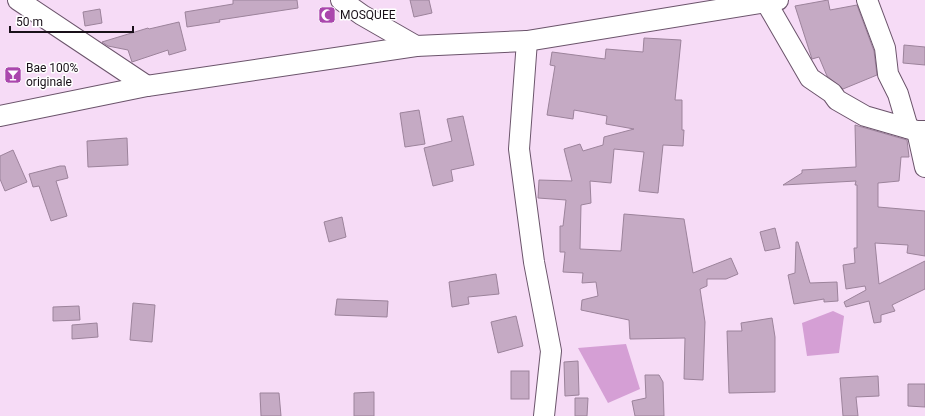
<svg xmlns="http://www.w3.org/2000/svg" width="925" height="416" viewBox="0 0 925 416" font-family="Roboto,sans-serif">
	<rect width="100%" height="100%" fill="#f6dbf6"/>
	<g fill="#d59fd5">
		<path d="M833,311l11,5 -5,37 -32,3 -5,-33z"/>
		<path d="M626,344l14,45 -32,14 -30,-55z"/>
	</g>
	<g fill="#c5aac4" stroke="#9c839b">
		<path d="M233,0h64l1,8 -79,12 1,2 -33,5 -2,-15 48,-8z"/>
		<path d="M410,0h19l3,13 -18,4z"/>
		<path d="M828,0l2,10 27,-5 17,46 3,24 -34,14 -16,-13 -8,-19 -7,2 -17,-53z"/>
		<path d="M100,9l2,14 -17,3 -2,-14z"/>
		<path d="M179,22l7,28 -17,5 -1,-5 -36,12 -4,-12 -20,-4 -6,-4 46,-14 1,1z"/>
		<path d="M644,38l37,2 -6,60h7v30h2l-1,16 -20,-1 -5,48 -19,-2 5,-39 -30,-3 -3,34 -21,-2 1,22 -10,2 -1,44 41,2 3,-37 60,5 9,54 38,-15 7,16 -12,5h-19v7l-7,3 5,33 -2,58 -19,-1 1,-41 -55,1 -1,-19 -48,-10 1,-10 16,-4 -2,-14 -14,1 1,-10 -20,-1 2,-20h-5v-26h3l3,-26 -28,-2 1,-18 33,1 -8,-32 16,-5 3,7 20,-6 1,-8 30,-8 -28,-5 1,-8 -33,-6 -1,9 -26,-4 8,-49 -5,-1 2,-13 53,7 1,-10 37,3z"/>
		<path d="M904,45l21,2v18l-22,-2z"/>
		<path d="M419,110l6,34 -20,3 -5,-34z"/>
		<path d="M463,116l11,49 -23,5 2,11 -20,5 -9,-38 28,-7 -5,-22z"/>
		<path d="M855,125l52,15 2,17h-8l-2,24 -21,2v24l47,4v45l-18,-3 1,-8 -33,-2 4,41 46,-23v28l-33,16 3,6 -14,4v7l-7,1 -5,-22 -23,6 -2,-5 22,-12 -1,-4 -19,3 -3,-24 12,-2 -1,-15h3v-63h-2l1,-4 -73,4 19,-12v-3l54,-3z"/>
		<path d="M127,138l1,27 -40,2 -1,-26z"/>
		<path d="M13,150l14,32 -22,9 -5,-12v-23z"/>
		<path d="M60,166h5l3,12 -12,3 11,35 -16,5 -12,-35 -6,1 -4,-13z"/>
		<path d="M342,217l4,20 -17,5 -5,-20z"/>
		<path d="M775,228l5,20 -15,3 -5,-19z"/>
		<path d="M796,242h2l12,41 27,-1 1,19 -14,1v-3l-30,5 -6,-29 7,-2z"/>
		<path d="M496,274l3,20 -31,3 1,7 -17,3 -3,-25z"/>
		<path d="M337,299l51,2 -1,16 -52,-2z"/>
		<path d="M133,303l22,2 -3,37 -22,-2z"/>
		<path d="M79,306l1,14 -27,1v-14z"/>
		<path d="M516,316l7,30 -25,7 -7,-31z"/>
		<path d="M772,318l3,19v55l-46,1 -2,-62h15l-1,-8z"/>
		<path d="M97,323l1,14 -26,2v-14z"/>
		<path d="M578,361l1,34 -14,1 -1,-34z"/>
		<rect x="511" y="371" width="18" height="28"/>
		<path d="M645,375h14l4,7 1,34h-29l-3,-15 14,-3z"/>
		<path d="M878,376l1,20 -23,1 2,19h-15l-3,-38z"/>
		<path d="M908,384h17v23l-17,-1z"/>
		<path d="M374,392v24h-20v-23z"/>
		<path d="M260,393h19l2,23h-20z"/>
		<path d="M575,398h13l-1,18h-12z"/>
	</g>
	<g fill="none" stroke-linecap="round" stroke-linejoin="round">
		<defs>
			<g id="minor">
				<path d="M18,0l129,86"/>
				<path d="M341,0l21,15 54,31"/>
				<path d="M867,0l18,48 3,26 10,20 10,34"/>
				<path d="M766,2l44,76 22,15 5,7 28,16 52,15h8"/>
				<path d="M527,41l-8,108 15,113 17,89 -7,65"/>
				<path d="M0,116l147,-30 269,-40 111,-5 251,-41"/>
				<path d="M917,131l8,36"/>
			</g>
		</defs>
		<use href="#minor" stroke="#6b546b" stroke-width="22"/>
		<use href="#minor" stroke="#fff" stroke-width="20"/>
	</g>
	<defs>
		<symbol id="mosque-square" viewBox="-11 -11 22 22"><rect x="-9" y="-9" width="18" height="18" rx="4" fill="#aa47ad" stroke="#fff"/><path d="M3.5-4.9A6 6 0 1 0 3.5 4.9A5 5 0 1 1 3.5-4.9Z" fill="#fff"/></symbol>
		<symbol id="bar-square" viewBox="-11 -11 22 22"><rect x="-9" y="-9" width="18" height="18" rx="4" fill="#aa47ad" stroke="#fff"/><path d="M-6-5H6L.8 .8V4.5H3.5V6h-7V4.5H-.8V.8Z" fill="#fff"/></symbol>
	</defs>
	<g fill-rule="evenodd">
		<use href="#mosque-square" x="317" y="5" width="20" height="20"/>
		<use href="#bar-square" x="3" y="65" width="20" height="20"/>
	</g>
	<g text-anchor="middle" stroke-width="3" stroke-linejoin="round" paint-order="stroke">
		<g font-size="12" fill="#191019" stroke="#fff" text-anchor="start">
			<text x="340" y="19">MOSQUEE</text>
			<text x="26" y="72">Bae 100%<tspan x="26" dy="14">originale</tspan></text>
		</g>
	</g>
	<path d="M10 26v6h123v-6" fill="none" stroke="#191019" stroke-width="2"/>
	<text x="16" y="26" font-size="12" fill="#191019" stroke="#ffffff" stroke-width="3" paint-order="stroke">50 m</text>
</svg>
